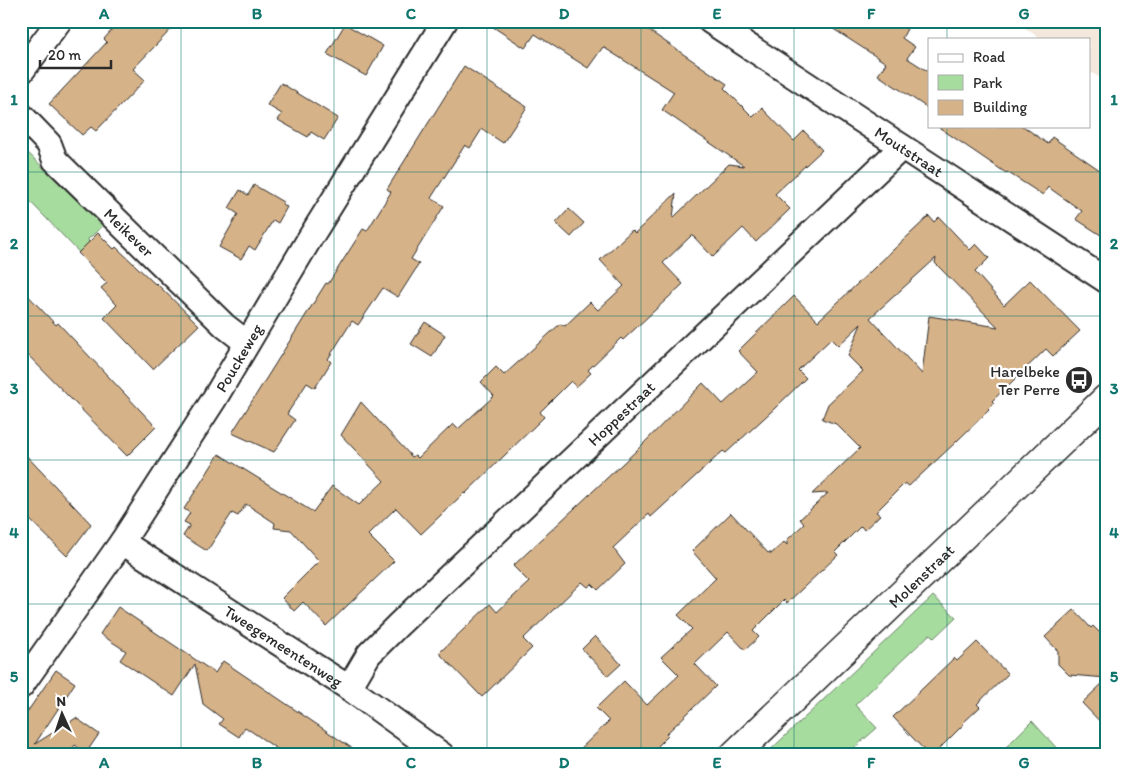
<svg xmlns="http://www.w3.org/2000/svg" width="1128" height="776" viewBox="0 0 1128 776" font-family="Itim,sans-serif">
	<rect width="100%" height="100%" fill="#fff"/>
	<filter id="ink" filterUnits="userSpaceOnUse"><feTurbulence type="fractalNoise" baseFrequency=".02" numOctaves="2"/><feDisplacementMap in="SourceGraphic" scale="10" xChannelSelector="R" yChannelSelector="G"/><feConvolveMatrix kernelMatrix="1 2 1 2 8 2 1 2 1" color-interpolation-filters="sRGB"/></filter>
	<g filter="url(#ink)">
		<path fill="#f3e8db" d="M1015,21h92v61l-18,-11v-32h-48z"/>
		<g fill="#a7dc9f" stroke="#698465">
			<path d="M21,146l82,80 -15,13 6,29 -73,-76z"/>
			<path d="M933,596l23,21 -22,21 -4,-4 -75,71 22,23 -31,27h-81z"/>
			<path d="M1032,721l31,34h-65z"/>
		</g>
		<g fill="#d6b288" stroke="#2b2b2b" fill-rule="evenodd">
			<path d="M120,21h59l-46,48 12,11 -49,51 -5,-4 -9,8 -33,-31 58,-62 -3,-3z"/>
			<path d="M484,21h151l92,63 -3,4 29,29 9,-9 32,33 10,-10 18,19 -47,44 15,15 -34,33 -13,-14 -30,29 -21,-22 -29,28 20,21 -60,56 -2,-2 -33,32 3,3 -15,14 -5,-6 -31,31 4,5 -79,77 -1,-1 -43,41 -25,-26 -28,27 26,26 -68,65 -23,-24 -9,9 -12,-13 37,-37 -28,-31 -17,-2 1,-5 -29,-19 -8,12 -6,-3 -25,38 -24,-15 7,-11 -6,-3 6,-9 -6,-4 35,-55 94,58 19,-26 27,19 25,-24 -43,-46 20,-33 51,55 3,-2 3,3 35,-34 5,5 36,-33 -13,-14 15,-15 8,8 56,-51 5,2 25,-24 8,8 26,-24 -24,-26 32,-30 3,3 41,-40 -3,25 56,-54 15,2 -82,-56 12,-18 -71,-45 -15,21 -53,-34 -10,14z"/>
			<path d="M821,21h73l13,8 -5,9 13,9 -8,11 22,14v37l-51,-34 8,-12z"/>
			<path d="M345,24l38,22 -17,30 -39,-22z"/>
			<path d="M464,66l63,41 -24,36 -21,-14 -12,19 -5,-3 -34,53 13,8 -33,53 8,5 -21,33 -15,-9 -25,37 -6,-4 -24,38 3,3 -16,26 -8,-5 -20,31 8,6 -21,32 -42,-19 94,-150 2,1 35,-55 4,2 24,-39 -4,-3z"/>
			<path d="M281,83l57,35 -14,22 -13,-8 -3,5 -30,-17 4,-6 -15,-9z"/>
			<path d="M937,126h86l25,18 4,-7 55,38v64l-31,-20 6,-8 -34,-24 -5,8 -36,-23 -1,1z"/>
			<path d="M254,185l29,17 -1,2 5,3 -9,16 -5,-3 -18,30 -6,-4 -8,13 -22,-12 19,-33 -9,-6 11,-18 8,5z"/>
			<path d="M569,209l15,14 -13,14 -15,-14z"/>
			<path d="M929,216l5,6 5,-5 31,33 6,-6 13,14 -14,14 29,33 26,-25 50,51 -27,25 -7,-7 -54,52 2,2 -6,6 1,1 -33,32 -47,44 -4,-3 -29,29 4,3 -16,15 -3,-4 -26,26 3,3 -51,48 -3,-3 -31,31 6,6 -14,13 -17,-18 -33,32 21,22 -50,48 2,2 -19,19h-75l35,-34 -13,-13 28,-27 23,24 32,-30 -18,-18 31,-28 -14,-14 38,-37 -24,-27 39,-38 37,40 2,-1 1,2 13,-12 3,3v-5l17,-16 -4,-5 28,-26 -16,1 48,-46 -24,-24 -14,-5 6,-15 35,-33 -15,-15 13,-32 -23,22 -7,-7 -33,31 8,8 -32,31 -48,44 -3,-2 -72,66 -2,-3 -36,34 12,16 -27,26 -6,-6 -4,3 -6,-5 -59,57 9,9 -50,49 -43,-44 51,-49 7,8 32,-30 -16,-16 124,-116 66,-67 20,21 35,-32 -20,-21 56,-55 24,25zM936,258l-1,5 63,64 -69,-11 -7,58 -52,-56z"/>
			<path d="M98,233l16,16 2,-2 39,37 1,-1 43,42 -46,44 -49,-51 13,-13 -16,-17 6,-5 -29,-30z"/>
			<path d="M21,288l35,37 2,-2 98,104 -29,29 -106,-108z"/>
			<path d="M425,322l20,13 -13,22 -21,-13z"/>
			<path d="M21,450l70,74 -24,32 -46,-45z"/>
			<path d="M118,607l97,66 8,-12 139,94h-76l-41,-28 -6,10 -20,-13 4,-5 -20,-15 -8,-40 -21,32 -54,-36 6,-9 -26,-17z"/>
			<path d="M1074,610l17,18 2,-2 14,14v38l-38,-3 -11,-11v-13l-13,-14z"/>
			<path d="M595,636l26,28 -13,12 -26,-27z"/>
			<path d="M977,642l31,32 -31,30 3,3 -17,16 1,1 -31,31h-4l-36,-38 61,-59 3,3z"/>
			<path d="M56,670l19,13 -40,61 41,-26 23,16 -13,19 -11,-8 -7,10h-47v-34z"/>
			<path d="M1107,679v50l-25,-26z"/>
		</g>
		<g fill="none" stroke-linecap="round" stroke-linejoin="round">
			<defs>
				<g id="street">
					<path id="s1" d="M710,21l397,260"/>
					<path d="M21,72l38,-51"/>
					<path id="s2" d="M21,115l28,29 6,16 170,166 22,17"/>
					<path id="s3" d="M122,542l227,146 93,67"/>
					<path id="s4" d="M21,686l101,-144 91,-141 97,-163 135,-217"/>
					<path id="s5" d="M349,688l20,-34 29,-29 504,-478"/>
				</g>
				<g id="secondary">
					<path id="s6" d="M734,755l373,-357"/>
				</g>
			</defs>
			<use href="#street" stroke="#2b2b2b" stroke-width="28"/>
			<use href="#secondary" stroke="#2b2b2b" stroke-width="31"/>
			<use href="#street" stroke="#fff" stroke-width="24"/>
			<use href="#secondary" stroke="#fff" stroke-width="28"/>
		</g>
	</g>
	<path fill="none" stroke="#0f766e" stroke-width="1" stroke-opacity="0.55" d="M181,21v734M334,21v734M487,21v734M641,21v734M794,21v734M947,21v18M947,126v629M21,172h1086M21,316h1086M21,460h1086M21,604h1086"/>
	<defs>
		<symbol id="bus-disc" viewBox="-11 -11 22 22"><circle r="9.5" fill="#2b2b2b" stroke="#fff"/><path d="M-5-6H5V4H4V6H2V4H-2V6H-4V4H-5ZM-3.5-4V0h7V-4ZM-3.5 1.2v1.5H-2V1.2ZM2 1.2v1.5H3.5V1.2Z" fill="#fff"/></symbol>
	</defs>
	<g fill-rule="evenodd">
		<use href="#bus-disc" x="1063" y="364" width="32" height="32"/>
	</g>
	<g text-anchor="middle" stroke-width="4.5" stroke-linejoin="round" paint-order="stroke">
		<g font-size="16" fill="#2b2b2b" stroke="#fff">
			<text dy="6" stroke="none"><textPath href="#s1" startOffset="238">Moutstraat</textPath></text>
			<text dy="6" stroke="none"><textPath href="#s2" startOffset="161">Meikever</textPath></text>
			<text dy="6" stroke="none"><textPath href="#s4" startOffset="394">Pouckeweg</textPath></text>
			<text dy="6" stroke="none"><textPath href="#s5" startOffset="388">Hoppestraat</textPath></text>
			<text dy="6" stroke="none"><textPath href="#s6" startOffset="259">Molenstraat</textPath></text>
			<text dy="6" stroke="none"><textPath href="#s3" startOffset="192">Tweegemeentenweg</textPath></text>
		</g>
		<g font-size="16" fill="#2b2b2b" stroke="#fff" text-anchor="end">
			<text x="1060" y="377">Harelbeke<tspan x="1060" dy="18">Ter Perre</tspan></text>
		</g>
	</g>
	<rect width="1128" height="776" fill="none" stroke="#fff" stroke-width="55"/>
	<rect x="928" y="38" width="162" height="90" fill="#ffffff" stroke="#aaaaaa"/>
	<rect x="938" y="54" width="25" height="8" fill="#ffffff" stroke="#aaaaaa"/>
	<text x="973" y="62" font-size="15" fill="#2b2b2b">Road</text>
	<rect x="938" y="75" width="25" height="15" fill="#a7dc9f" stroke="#aaaaaa"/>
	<text x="973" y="88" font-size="15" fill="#2b2b2b">Park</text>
	<rect x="938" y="100" width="25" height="15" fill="#d6b288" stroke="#aaaaaa"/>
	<text x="973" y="112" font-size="15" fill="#2b2b2b">Building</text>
	<g transform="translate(62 714) rotate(357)" stroke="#ffffff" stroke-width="4" paint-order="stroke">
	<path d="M0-4L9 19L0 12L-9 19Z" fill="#2b2b2b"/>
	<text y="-8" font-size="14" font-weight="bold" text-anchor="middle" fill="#2b2b2b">N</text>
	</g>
	<path d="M40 60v8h71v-8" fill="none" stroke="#2b2b2b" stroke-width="2.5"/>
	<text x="48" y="60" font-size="15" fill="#2b2b2b" stroke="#ffffff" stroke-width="4" paint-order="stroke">20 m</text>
	<rect x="28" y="28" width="1072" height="720" fill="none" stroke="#0f766e" stroke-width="2"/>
	<g font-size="16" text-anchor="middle" font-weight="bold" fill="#0f766e">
		<text x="104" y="19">A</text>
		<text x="257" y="19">B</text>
		<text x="411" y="19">C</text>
		<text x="564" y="19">D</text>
		<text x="717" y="19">E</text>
		<text x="871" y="19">F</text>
		<text x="1024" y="19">G</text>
		<text x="14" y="105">1</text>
		<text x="1114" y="105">1</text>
		<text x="14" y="249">2</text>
		<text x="1114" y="249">2</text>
		<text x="14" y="394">3</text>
		<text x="1114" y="394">3</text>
		<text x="14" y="538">4</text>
		<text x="1114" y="538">4</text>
		<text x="14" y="682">5</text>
		<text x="1114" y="682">5</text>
		<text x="104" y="768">A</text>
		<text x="257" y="768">B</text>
		<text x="411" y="768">C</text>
		<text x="564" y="768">D</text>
		<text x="717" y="768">E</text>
		<text x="871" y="768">F</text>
		<text x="1024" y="768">G</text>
	</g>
</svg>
